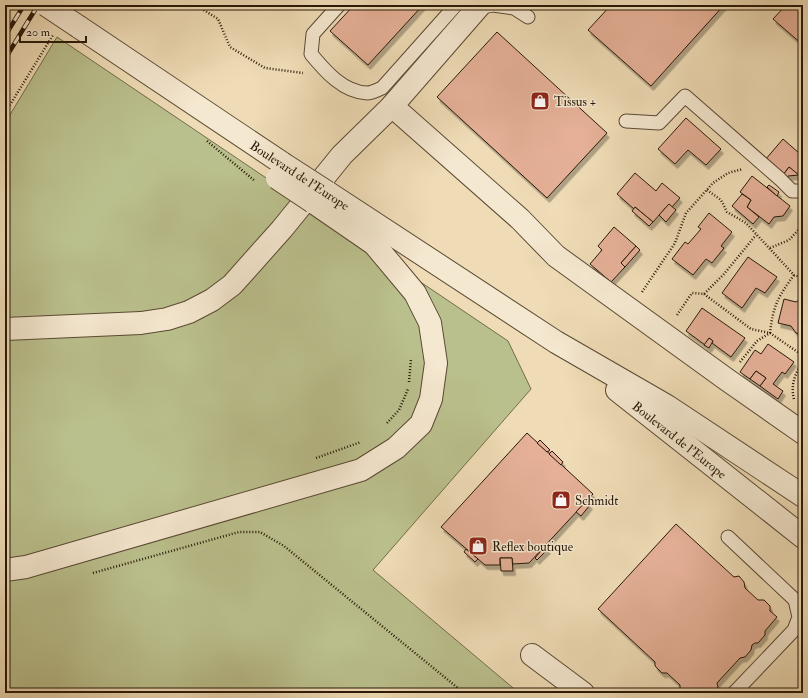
<svg xmlns="http://www.w3.org/2000/svg" width="808" height="698" viewBox="0 0 808 698" font-family="'IM FELL Double Pica',serif">
	<defs>
		<filter id="shadow"><feDropShadow dx="2.5" dy="4.5" stdDeviation="0" flood-color="#0004"/></filter>
	</defs>
	<rect width="100%" height="100%" fill="#efdcb6"/>
	<filter id="stains"><feTurbulence type="fractalNoise" baseFrequency=".005" numOctaves="4"/><feColorMatrix values="0 0 0 0 .2 0 0 0 0 .09 0 0 0 0 .02 0 0 0 .5 -.17"/></filter>
	<radialGradient id="worn" r=".72"><stop offset=".6" stop-color="#630" stop-opacity="0"/><stop offset="1" stop-color="#630" stop-opacity=".3"/></radialGradient>
	<path fill="#bac08d" stroke="#706c4a" d="M57,37l451,304 23,48 -158,181 146,123h-504l-10,-7v-563z"/>
	<g fill="#e5b097" stroke="#271807" filter="url(#shadow)">
		<path d="M354,5h69l-55,60 -38,-34z"/>
		<path d="M611,5h113l-73,81 -63,-56z"/>
		<path d="M786,5h17v40l-30,-26z"/>
		<path d="M497,32l110,101 -60,65 -110,-101z"/>
		<path d="M686,118l35,31 -15,16 -18,-15 -13,14 -17,-15z"/>
		<path d="M783,139l16,14 4,-5v31l-14,-12 -6,8 -18,-15z"/>
		<path d="M789,167l10,8 -11,1 -1,2 -4,-3z"/>
		<path d="M635,173l21,18 6,-8 18,15 -8,9 -3,-3 -16,18 -18,-15 -1,2 -17,-15z"/>
		<path d="M752,176l38,30 -7,10 -9,1 -5,7 -22,-17 4,-7 -11,-8z"/>
		<path d="M769,185l10,7 -2,4 -10,-9z"/>
		<path d="M742,194l9,6 -4,7 12,10 -6,7 -21,-18z"/>
		<path d="M669,204l7,6 -10,12 -7,-7z"/>
		<path d="M635,207l18,15 -4,4 -17,-15z"/>
		<path d="M709,213l23,19 -11,14 3,2 -12,15 -6,-4 -13,16 -21,-16 13,-17 3,2 13,-15 -3,-2z"/>
		<path d="M614,227l22,19 -15,17 4,4 -14,15 -21,-18 12,-14 -4,-4z"/>
		<path d="M636,246l4,4 -15,17 -4,-4z"/>
		<path d="M748,257l29,20 -12,16 -9,-5 -14,20 -20,-15z"/>
		<path d="M803,297v38l-7,-2 -5,-7 -13,-3 6,-24 12,3z"/>
		<path d="M702,308l43,30 -14,19 -19,-14 1,-2 -4,-3 -4,7 -19,-14z"/>
		<path d="M709,338l4,3 -4,7 -5,-3z"/>
		<path d="M768,344l26,18 -9,12 -3,-2 -9,12 10,7 -5,8 -18,-13 6,-8 -10,-7 -6,8 -10,-7 15,-22 6,4z"/>
		<path d="M756,371l10,7 -6,8 -10,-7z"/>
		<path d="M527,433l66,61 -64,69 -16,1 -1,-6h-12v7h-15l-44,-38z"/>
		<path d="M540,440l10,10 -3,2 -10,-9z"/>
		<path d="M552,451l11,11 -2,3 -12,-11z"/>
		<path d="M586,501l4,4 -9,11 -5,-4z"/>
		<path d="M676,524l58,53 5,-1 5,6 1,6 13,12h6l6,6v5l7,6 -12,14v4l-7,8h-3l-3,2 -1,5 -6,7 -5,1 -23,25 1,4 -6,6h-28l-4,-3v-5l-13,-12h-5l-7,-7v-4l-57,-53z"/>
		<path d="M545,546l3,3 -11,11 -2,-2z"/>
		<path d="M466,549l12,10 -3,3 -11,-10z"/>
		<path d="M500,558h12l1,13h-12z"/>
	</g>
	<g fill="none" stroke-linecap="round" stroke-linejoin="round">
		<defs>
			<g id="service">
				<path d="M339,5l-26,29 -2,20c14,17 32,38 56,39 5,0 10,-3 15,-5l74,-83"/>
				<path d="M477,8l16,-3 21,3 14,9"/>
				<path d="M626,121l33,2 26,-27 95,83 12,12h11"/>
				<path d="M728,537l67,63 4,17 -5,13 -60,63"/>
			</g>
			<g id="minor">
				<path d="M392,106l128,113 36,37 170,123 77,54"/>
				<path d="M5,329l136,-6 26,-4 22,-7 23,-12 20,-15 50,-56 60,-74 50,-49 88,-101"/>
				<path d="M5,570l21,-3 335,-97 35,-22 25,-24 10,-25 5,-36 -6,-40 -15,-30 -41,-49 -61,-42"/>
				<path d="M532,655l51,38"/>
			</g>
			<g id="tertiary">
				<path d="M79,27l203,136"/>
				<path d="M327,192l229,150 111,64 136,90"/>
				<path id="s1" d="M617,390l186,147"/>
			</g>
		</defs>
		<use href="#service" stroke="#594933" stroke-width="15"/>
		<use href="#minor" stroke="#594933" stroke-width="24"/>
		<use href="#tertiary" stroke="#594933" stroke-width="24"/>
		<g stroke="#271807" stroke-width="2.5" stroke-dasharray="1 2" stroke-linecap="butt">
			<path d="M196,5l22,14 12,28 35,21 38,5"/>
			<path d="M5,113l48,-78"/>
			<path d="M207,141l48,40"/>
			<path d="M707,190l14,10 6,12 19,11 48,52 9,3"/>
			<path d="M770,248l19,-8 14,-15"/>
			<path d="M642,292l33,-49 11,-30 27,-30 15,-10 15,-4"/>
			<path d="M704,294l47,35 19,4 29,20 4,-1"/>
			<path d="M677,315l15,-22 12,1 20,-20 32,-39"/>
			<path d="M740,362l17,-21 13,-8c3,-27 8,-36 24,-58"/>
			<path d="M409,382l2,-23"/>
			<path d="M794,399c-4,-15 2,-26 9,-39"/>
			<path d="M387,423l12,-13 9,-21"/>
			<path d="M316,458l45,-16"/>
			<path d="M93,573l146,-41h21l24,14 180,147"/>
		</g>
		<use href="#service" stroke="#f5e8d0" stroke-width="13"/>
		<use href="#minor" stroke="#f5e8d0" stroke-width="22"/>
		<use href="#tertiary" stroke="#f5e8d0" stroke-width="22"/>
		<defs>
			<g id="rail">
				<path d="M5,36l19,-31"/>
				<path d="M5,59l33,-54"/>
			</g>
		</defs>
		<use href="#rail" stroke="#271807" stroke-width="4.5"/>
		<use href="#rail" stroke="#f5e8d0" stroke-width="3" stroke-dasharray="9" stroke-linecap="butt"/>
		<defs>
			<path id="minor-bridge" d="M277,178l36,24"/>
			<g id="tertiary-bridge">
				<path d="M46,5l33,22"/>
				<path d="M282,163l45,29"/>
			</g>
		</defs>
		<use href="#minor-bridge" stroke="#594933" stroke-width="24" stroke-linecap="butt"/>
		<use href="#tertiary-bridge" stroke="#594933" stroke-width="24" stroke-linecap="butt"/>
		<use href="#minor-bridge" stroke="#f5e8d0" stroke-width="22"/>
		<use href="#tertiary-bridge" stroke="#f5e8d0" stroke-width="22"/>
	</g>
	<defs>
		<symbol id="shop-square" viewBox="-11 -11 22 22"><rect x="-9" y="-9" width="18" height="18" rx="4" fill="#8f2418" stroke="#f5e8d0"/><path d="M-5-2.5h2.3a2.7 3.5 0 0 1 5.4 0H5L5.5 6h-11ZM-1.5-2.5h3a1.5 2.3 0 0 0-3 0Z" fill="#fff"/></symbol>
	</defs>
	<g fill-rule="evenodd">
		<use href="#shop-square" x="529" y="90" width="22" height="22"/>
		<use href="#shop-square" x="550" y="489" width="22" height="22"/>
		<use href="#shop-square" x="467" y="535" width="22" height="22"/>
	</g>
	<g text-anchor="middle" stroke-width="3" stroke-linejoin="round" paint-order="stroke">
		<g font-size="13" fill="#271807" stroke="#f5e8d0" text-anchor="start">
			<text x="554" y="106">Tissus +</text>
			<text x="575" y="505">Schmidt</text>
			<text x="492" y="551">Reflex boutique</text>
		</g>
		<g font-size="13" fill="#271807" stroke="#f5e8d0">
			<text transform="translate(300 175) rotate(33)" y="5">Boulevard de l'Europe</text>
			<text dy="5" stroke="none"><textPath href="#s1" startOffset="80">Boulevard de l'Europe</textPath></text>
		</g>
	</g>
	<rect width="808" height="698" fill="none" stroke="#efdcb6" stroke-width="20"/>
	<rect x="6" y="6" width="796" height="686" fill="none" stroke="#271807" stroke-width="2"/>
	<rect x="10" y="10" width="788" height="678" fill="none" stroke="#271807"/>
	<path d="M20 36v6h66v-6" fill="none" stroke="#271807" stroke-width="2"/>
	<text x="26" y="36" font-size="12" fill="#271807" stroke="#f5e8d0" stroke-width="3" paint-order="stroke">20 m</text>
	<rect width="100%" height="100%" filter="url(#stains)"/>
	<rect width="100%" height="100%" fill="url(#worn)"/>
</svg>
